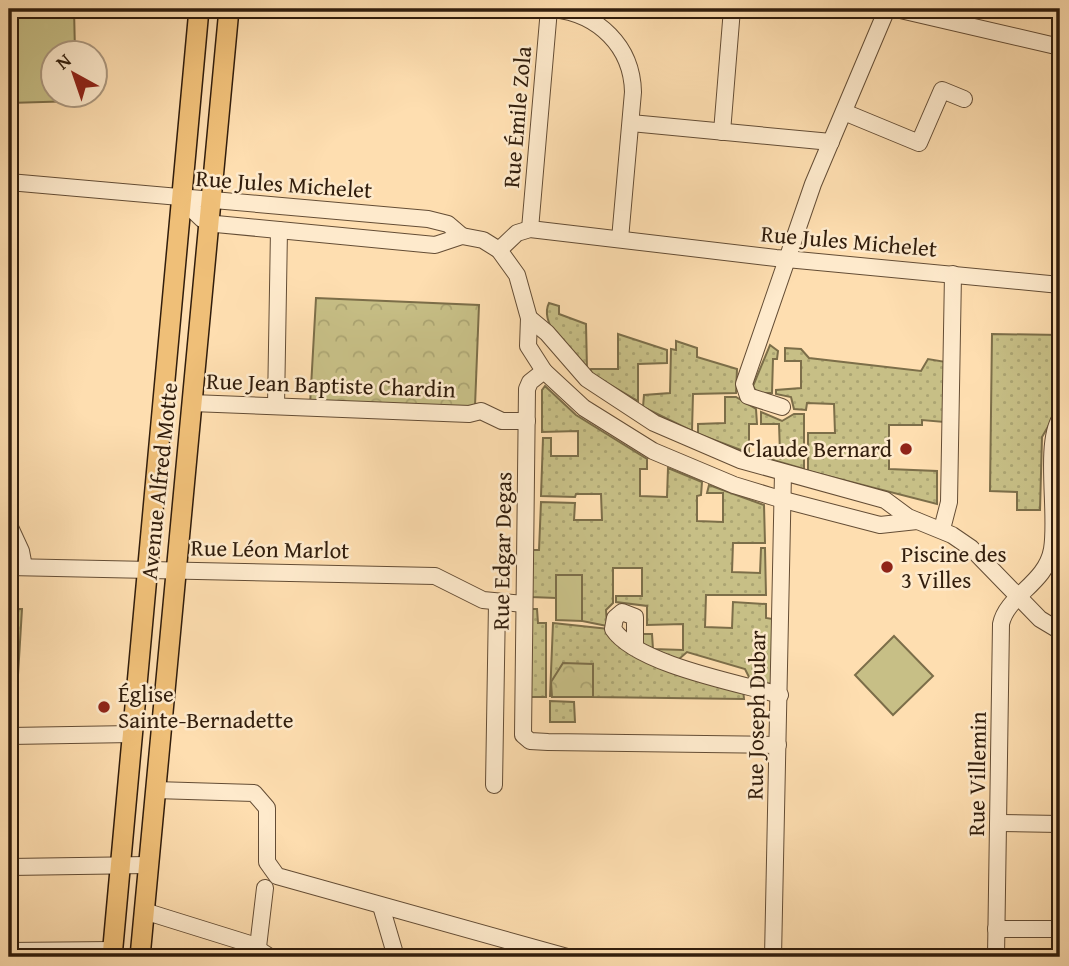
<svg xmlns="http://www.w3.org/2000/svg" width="1069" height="966" viewBox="0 0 1069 966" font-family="'Gentium Book Plus',serif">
	<defs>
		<pattern id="grass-dots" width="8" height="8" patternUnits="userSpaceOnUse" patternTransform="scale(1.75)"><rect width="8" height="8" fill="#c7bf86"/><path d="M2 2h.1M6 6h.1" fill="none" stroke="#aba472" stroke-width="1.8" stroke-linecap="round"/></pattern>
		<pattern id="forest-crowns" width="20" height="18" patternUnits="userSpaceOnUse" patternTransform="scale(1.75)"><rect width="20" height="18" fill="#c7bf86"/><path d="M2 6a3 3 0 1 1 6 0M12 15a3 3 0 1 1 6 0" fill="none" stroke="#aba472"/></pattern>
		<pattern id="garden-furrows" width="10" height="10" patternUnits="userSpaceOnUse" patternTransform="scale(1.75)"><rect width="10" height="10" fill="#c7bf86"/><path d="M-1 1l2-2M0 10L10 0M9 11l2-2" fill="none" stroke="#aba472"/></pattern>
	</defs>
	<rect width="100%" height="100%" fill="#fedeb0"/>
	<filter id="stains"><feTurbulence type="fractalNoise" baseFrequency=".00286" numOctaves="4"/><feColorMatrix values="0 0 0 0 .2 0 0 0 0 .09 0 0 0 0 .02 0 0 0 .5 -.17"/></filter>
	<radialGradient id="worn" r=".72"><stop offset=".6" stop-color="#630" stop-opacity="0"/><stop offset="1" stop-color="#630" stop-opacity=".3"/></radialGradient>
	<g fill="url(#grass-dots)" stroke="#7c6e49" stroke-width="2">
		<path d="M549,303l10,3v8l27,10 1,46c-14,-14 -49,-45 -38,-67z"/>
		<path d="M618,334l49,16v13l-29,1v37l-48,-28 1,-4h27z"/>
		<path d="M992,334l68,1v71l-18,31 -2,73h-23v-18l-27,-1z"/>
		<path d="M676,341l21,7v9l40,12 -1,24 -43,1 -1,37 -49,-24 1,-12 26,-2 1,-44 5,1z"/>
		<path d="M770,345l8,6 -1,8h-4l-1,34h-15l-4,-7z"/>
		<path d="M785,348l16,1 8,9 112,13 7,-12 18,3 -2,60 -22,-2v5h-33v44l48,2v33l-129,-33v-38h27l-1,-29 -27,-1 -1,7 -12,-1 -3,-12 -15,-3v-4l25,-2v-27h-16z"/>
		<path d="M545,386l31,29 71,44v10h-7v27l27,1 1,-29 34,14 -1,13 -4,1v25l26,1v-29h-16l2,-8 55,20 1,38h-32l-1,29 28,1 1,-25h4l1,47h-60l-1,32 27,1 1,-26 33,2v14l7,1 1,65 -23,-3 -6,-12 -58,-17 -9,8 -33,-10 -6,-16h13l1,15 30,1v-26l-36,1v-19l-31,-4v-6h26v-28h-29v35l-7,7 1,16 -25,-5v-46h-25l-1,23 -25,-1v-47h8l2,-48 34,1 -1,17h28l-1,-26h-25l-1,3 -34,-1 2,-58h8v18h27v-25l-36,1v-42z"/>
		<path d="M725,397h11l20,12 1,15h-8v29l-51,-19v-10l27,-1z"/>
		<path d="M761,412l21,9 12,-7h10v55l-45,-13 21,-3 -1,-29h-18z"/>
		<path d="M530,609h7l1,14h8v74h-17z"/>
		<path d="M553,623l56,6 134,60 1,10 -151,-2v-33l-42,18 -1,15z"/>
		<path d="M550,701l24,1 1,20h-25z"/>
	</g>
	<g fill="url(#forest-crowns)" stroke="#7c6e49" stroke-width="2">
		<path d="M316,298l163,7 -4,101 -165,-1z"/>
		<path d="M563,663l30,1v33h-41l-1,-15z"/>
	</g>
	<path fill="url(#garden-furrows)" stroke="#7c6e49" stroke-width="2" d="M9,609h13l-4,66 -9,1z"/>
	<g fill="#c7bf86" stroke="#7c6e49" stroke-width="2">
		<path d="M9,9h65l1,43h-23v42l25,1v6l-68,2z"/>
		<path d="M556,575h26v46l-26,-1z"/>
		<path d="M894,636l39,40 -40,39 -38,-40z"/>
	</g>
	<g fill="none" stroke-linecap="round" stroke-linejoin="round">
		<defs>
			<g id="minor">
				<path d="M554,9c44,5 78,37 79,83l-13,147"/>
				<path d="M896,9l164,38"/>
				<path d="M844,112l75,31 23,-53 22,9"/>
				<path d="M631,123l200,19"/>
				<path d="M722,132l10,-123"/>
				<path d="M9,182l419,37 20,5 14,12"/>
				<path d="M181,199l21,20 14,5 219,21 27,-9 21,4 16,10 18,25 12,43 -1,28 16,25 40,37 69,43 81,34 46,14 100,26 37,-4"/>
				<path d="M530,229l19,-220"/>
				<path d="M499,250l18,-17 13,-4 246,29 284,27"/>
				<path d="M529,318l18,15 40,46 67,44 86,37 145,40 23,17 44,18 19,13 69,71 20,12"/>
				<path d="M544,371l-14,11 -3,7 -4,346 7,6 18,1 230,3"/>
				<path d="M192,403l277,11 12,-3 21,10h25"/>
				<path d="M276,406l3,-176"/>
				<path d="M782,407l-34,-11 -4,-12 69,-200 74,-175"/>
				<path d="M9,525l12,26 3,16"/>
				<path d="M942,529l7,-27 4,-228"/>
				<path d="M9,567l426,9 48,24 41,4"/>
				<path d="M635,648v-31l-13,-5 -7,6 -2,11c23,35 125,54 167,66"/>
				<path d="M9,736l124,-2"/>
				<path d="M494,785l3,-182"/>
				<path d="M155,790l99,3 13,15v54l10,14 290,81"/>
				<path d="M999,823l61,1"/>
				<path d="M9,867l139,-2"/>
				<path d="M381,906l15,51"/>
				<path d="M144,911l106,33 20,13"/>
				<path d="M996,929h64"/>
				<path d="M258,947l7,-59"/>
				<path d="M9,951l103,-1"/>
				<path d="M773,957l10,-484"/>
				<path d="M996,957l5,-333c6,-29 45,-40 51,-75 6,-34 -8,-104 8,-130"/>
			</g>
			<g id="major">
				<path d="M112,957l87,-948"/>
				<path d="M140,957l89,-948"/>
			</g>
		</defs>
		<use href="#minor" stroke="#644d35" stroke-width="18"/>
		<use href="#major" stroke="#311d0c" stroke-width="22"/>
		<use href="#minor" stroke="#feeacc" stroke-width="16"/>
		<use href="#major" stroke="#efbf78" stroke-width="19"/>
	</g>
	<g fill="#8f2418" stroke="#feeacc" stroke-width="2.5">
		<circle cx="906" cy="449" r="7"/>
		<circle cx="887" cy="567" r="7"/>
		<circle cx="104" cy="707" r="7"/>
	</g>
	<g text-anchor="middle" stroke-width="5" stroke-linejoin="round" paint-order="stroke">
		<g font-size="23" fill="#311d0c" stroke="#feeacc">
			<text transform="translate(517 117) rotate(-85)" y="8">Rue Émile Zola</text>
			<text transform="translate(284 184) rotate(4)" y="8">Rue Jules Michelet</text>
			<text transform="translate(849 241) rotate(5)" y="8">Rue Jules Michelet</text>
			<text transform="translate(331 385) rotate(2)" y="8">Rue Jean Baptiste Chardin</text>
			<text transform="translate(159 481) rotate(-84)" y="8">Avenue Alfred Motte</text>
			<text transform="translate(270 549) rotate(1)" y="8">Rue Léon Marlot</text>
			<text transform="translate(502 551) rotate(-89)" y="8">Rue Edgar Degas</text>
			<text transform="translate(756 715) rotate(-89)" y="8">Rue Joseph Dubar</text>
			<text transform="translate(977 774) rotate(-89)" y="8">Rue Villemin</text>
		</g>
		<g font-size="23" fill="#311d0c" stroke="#feeacc" text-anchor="start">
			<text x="892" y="457" text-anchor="end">Claude Bernard</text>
			<text x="901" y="562">Piscine des<tspan x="901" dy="26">3 Villes</tspan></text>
			<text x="118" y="702">Église<tspan x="118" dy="26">Sainte-Bernadette</tspan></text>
		</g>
	</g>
	<rect width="1069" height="966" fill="none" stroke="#fedeb0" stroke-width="35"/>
	<rect x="10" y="10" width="1048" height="945" fill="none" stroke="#311d0c" stroke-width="3.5"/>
	<rect x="18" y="18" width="1034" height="931" fill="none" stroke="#311d0c" stroke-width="2"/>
	<g transform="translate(74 74) rotate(320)"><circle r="33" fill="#feeacc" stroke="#ac987f" stroke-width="2"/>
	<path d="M0-5L12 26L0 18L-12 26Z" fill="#8f2418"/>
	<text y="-10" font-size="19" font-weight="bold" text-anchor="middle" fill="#311d0c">N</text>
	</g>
	<rect width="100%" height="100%" filter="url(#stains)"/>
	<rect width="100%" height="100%" fill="url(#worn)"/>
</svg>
